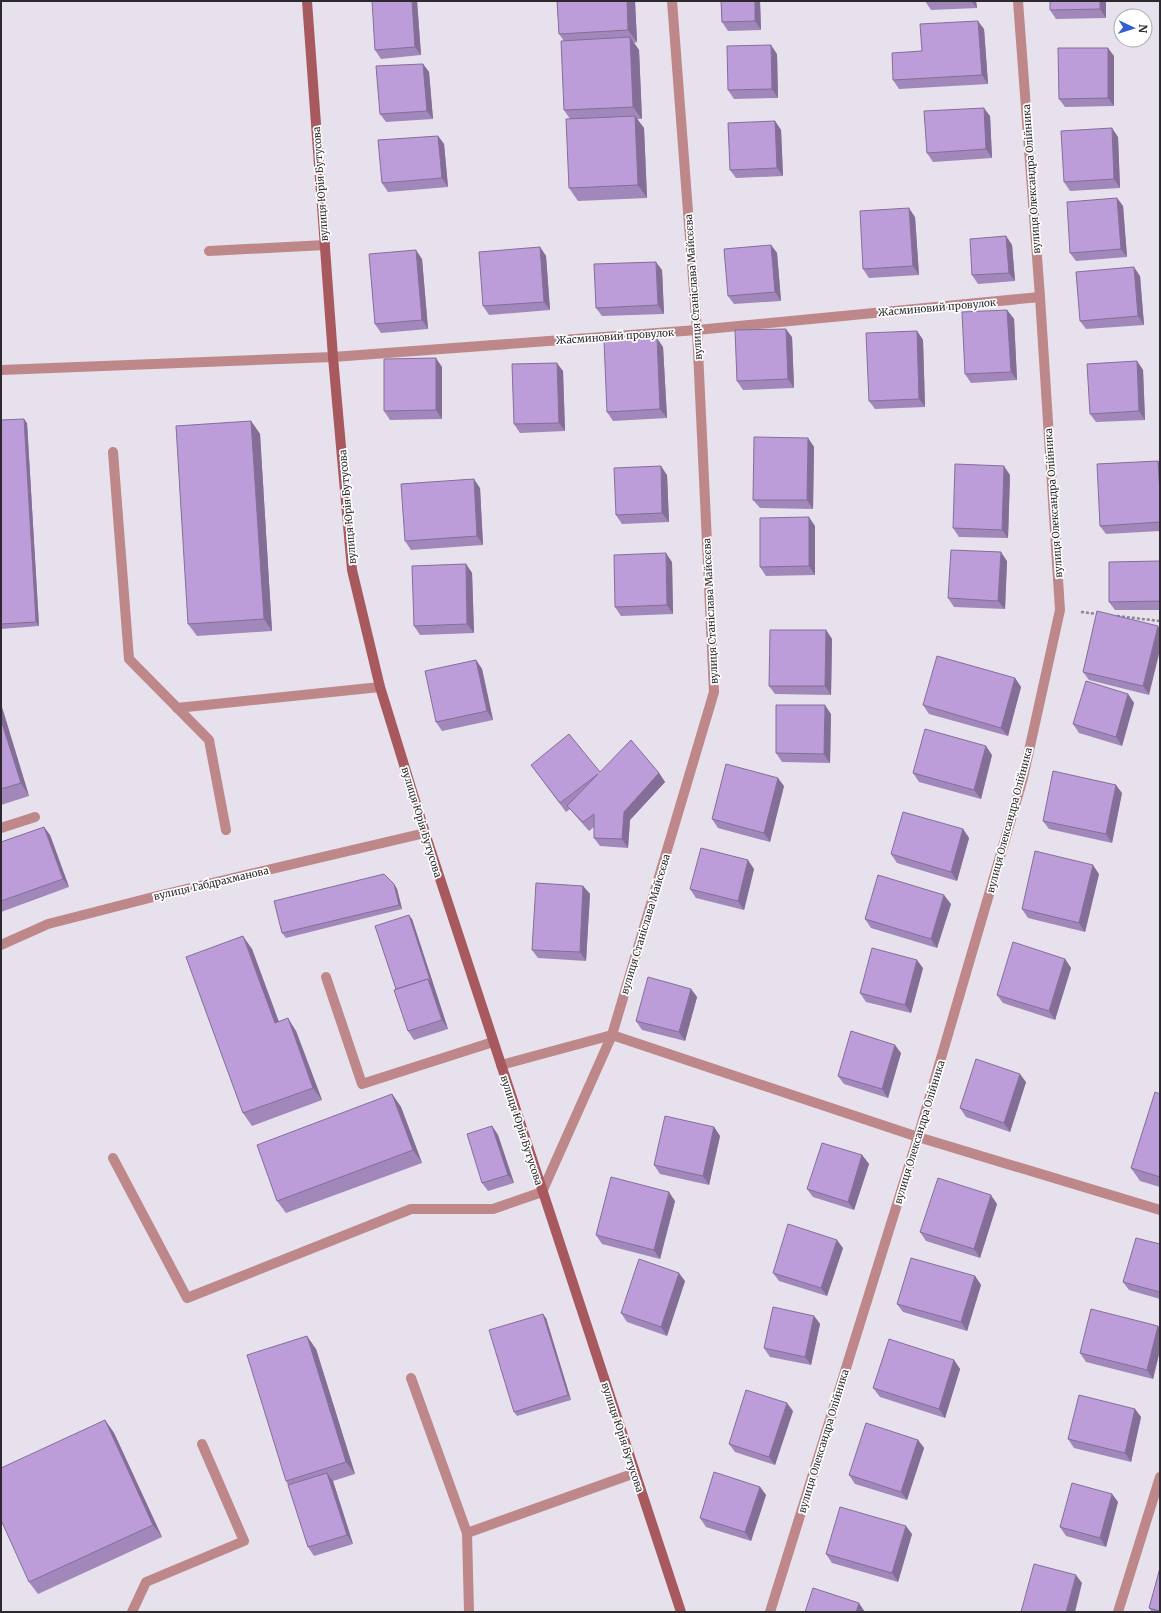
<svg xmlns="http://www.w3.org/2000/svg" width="1161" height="1613" viewBox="0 0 1161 1613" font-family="Merriweather,serif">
	<rect width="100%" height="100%" fill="#e6e1ed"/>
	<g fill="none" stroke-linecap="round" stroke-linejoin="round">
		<g stroke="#8a878f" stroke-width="2.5" stroke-dasharray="3 2" stroke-linecap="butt">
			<path d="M1081,612l17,2"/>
			<path d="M1117,616l43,5"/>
		</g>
		<g stroke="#be8789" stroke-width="10">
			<path d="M209,251l116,-6"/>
			<path d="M1,370l332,-13"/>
			<path d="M113,452l16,207 80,81 17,90"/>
			<path d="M177,708l203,-21"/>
			<path d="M1,828l34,-11"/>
			<path d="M326,977l36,107 131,-42"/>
			<path d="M113,1158l74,140 224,-89h82l49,-17"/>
			<path d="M411,1378l56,155 2,79"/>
			<path d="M467,1533l168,-60"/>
			<path d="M132,1612l14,-30 98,-41 -42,-97"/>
		</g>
		<g stroke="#be8789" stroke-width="10">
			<path d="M333,357l364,-27 343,-33"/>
			<path d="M1,945l47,-21 109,-28 268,-63"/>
			<path d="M501,1065l111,-30 306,102 242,73"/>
			<path d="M542,1192l70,-157 102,-343 -17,-362 -25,-329"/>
			<path d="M770,1612l148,-475 105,-359 37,-168 -20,-313 -22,-296"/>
			<path d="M1118,1612l42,-135"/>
		</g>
		<path stroke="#a7595d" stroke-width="10" d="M307,1l26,356 19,213 28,117 45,146 256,779"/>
	</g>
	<g fill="#a287bb">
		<path d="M417,1l4,54 -40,4 -6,-9z"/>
		<path d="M557,1h78l2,41 -3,1 5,7 3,69h-5l7,9 3,70 -69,3 -9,-13 1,-69 -6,-9v-69l-5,-7z"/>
		<path d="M721,1h39l1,29 -33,1 -6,-9z"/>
		<path d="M925,1h51l1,7 -46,2z"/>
		<path d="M1106,1v17l-50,1 -6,-9z"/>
		<path d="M984,29l4,55 -89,5 -6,-9 29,-29z"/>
		<path d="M777,54l1,44 -44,1 -6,-9z"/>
		<path d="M1114,56v50l-49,1 -6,-8z"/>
		<path d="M423,64l6,8 4,47 -47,3 -6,-8z"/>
		<path d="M990,116l2,42 -59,4 -6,-9z"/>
		<path d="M775,121l6,9 2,46 -47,2 -6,-8z"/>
		<path d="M438,136l6,8 4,43 -60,5 -6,-9z"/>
		<path d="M1118,137l2,51 -50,3 -6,-9z"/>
		<path d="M1117,198l6,8 4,51 -51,4 -6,-8z"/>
		<path d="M915,217l4,58 -50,3 -6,-9z"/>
		<path d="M1006,236l6,9 3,36 -37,3 -6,-9z"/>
		<path d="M771,245l6,8 4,48 -47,3 -6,-8z"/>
		<path d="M540,247l6,9 4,54 -61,5 -6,-9z"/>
		<path d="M422,259l6,70 -47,4 -6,-9z"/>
		<path d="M662,270l2,44 -62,2 -6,-8z"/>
		<path d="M1140,276l4,49 -58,4 -6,-8z"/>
		<path d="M1007,310l7,9 3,61 -46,3 -6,-9z"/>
		<path d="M917,331l6,9 2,67 -50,2 -6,-8z"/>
		<path d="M792,337l2,51 -51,2 -6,-9z"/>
		<path d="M663,347l4,71 -54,3 -6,-9z"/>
		<path d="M1137,361l6,9 2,50 -49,2 -6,-8z"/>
		<path d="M442,367v52l-52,1 -6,-9z"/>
		<path d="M563,371l2,60 -45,2 -6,-9z"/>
		<path d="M1,420l26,3 12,203 -38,3z"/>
		<path d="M251,421l9,13 12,197 -75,5 -9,-12z"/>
		<path d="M808,438l6,9 -1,62 -53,-1 -7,-8z"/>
		<path d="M1158,461l2,2v68l-54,3 -6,-8z"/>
		<path d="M667,475l2,47 -47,2 -6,-9z"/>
		<path d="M1010,475l-2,63 -49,-1 -6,-9z"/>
		<path d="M480,488l3,57 -72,5 -6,-9z"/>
		<path d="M815,526v49l-49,1 -6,-9z"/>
		<path d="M1007,561l-2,48 -51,-2 -6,-9z"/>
		<path d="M1160,561v49h-45l-6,-8z"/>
		<path d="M672,562l1,52 -52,2 -6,-9z"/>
		<path d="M466,564l6,9 2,60 -54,2 -6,-9z"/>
		<path d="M1097,611l52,84 -60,-15 -6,-8z"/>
		<path d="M826,630l6,9 -1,56 -56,-1 -6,-8z"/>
		<path d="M476,660l6,9 11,51 -51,11 -6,-9z"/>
		<path d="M1015,678l6,9 -13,49 -79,-22 -6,-9z"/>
		<path d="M1128,694l6,9 -12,43 -43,-13 -6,-9z"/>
		<path d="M1,704l28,92 -28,9z"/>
		<path d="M831,714l-1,49 -48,-1 -6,-9z"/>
		<path d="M992,755l-11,44 -62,-17 -6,-9z"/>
		<path d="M531,765l69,7 59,1 6,9 -35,38 -2,28 -28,-2 -6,-8v-11l-5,4 -15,-17 -4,-5 -4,3z"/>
		<path d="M784,786l-14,56 -52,-14 -6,-9z"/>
		<path d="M1122,793l-10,50 -63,-14 -6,-8z"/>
		<path d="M44,827l6,8 19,52 -68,25v-70z"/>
		<path d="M963,829l6,9 -12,43 -60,-18 -6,-9z"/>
		<path d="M754,869l-10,41 -48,-12 -6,-9z"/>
		<path d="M1099,874l-14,58 -57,-14 -6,-9z"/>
		<path d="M394,884l3,5 5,20 -116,29 -4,-5z"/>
		<path d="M583,886l7,8 -4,67 -48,-3 -6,-8z"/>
		<path d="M951,904l-14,44 -66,-20 -6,-9z"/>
		<path d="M412,919l36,110 -34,11 -6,-9 -12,-42z"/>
		<path d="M252,949l27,73 17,9 26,69 -70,26 -9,-13z"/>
		<path d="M1065,959l6,9 -16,52 -52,-17 -6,-8z"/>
		<path d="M923,968l-12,45 -45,-11 -6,-9z"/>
		<path d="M691,989l6,8 -12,44 -43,-11 -6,-9z"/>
		<path d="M901,1053l-13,45 -44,-14 -6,-8z"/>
		<path d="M1026,1082l-16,50 -44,-15 -6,-9z"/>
		<path d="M392,1094l9,13 21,56 -136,50 -9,-12z"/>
		<path d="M1160,1094v93l-20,-6 -9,-13z"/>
		<path d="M492,1126l6,9 16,48 -26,8 -6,-8z"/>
		<path d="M714,1127l6,9 -11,49 -49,-11 -6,-9z"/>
		<path d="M862,1155l7,9 -15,46 -41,-13 -6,-8z"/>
		<path d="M675,1201l-15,58 -58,-15 -6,-9z"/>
		<path d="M997,1204l-17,54 -54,-17 -6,-9z"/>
		<path d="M1160,1244v55l-31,-9 -6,-8z"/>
		<path d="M843,1248l-16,48 -48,-15 -6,-8z"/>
		<path d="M975,1276l6,9 -14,46 -64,-19 -6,-8z"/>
		<path d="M685,1281l-18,55 -40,-14 -6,-9z"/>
		<path d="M814,1316l6,8 -9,41 -41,-8 -6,-9z"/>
		<path d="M546,1318l25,82 -54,16 -3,-4z"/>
		<path d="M1158,1326l2,3v21l-7,29 -67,-17 -6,-9z"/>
		<path d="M316,1349l39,125 -22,7 20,63 -39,12 -6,-9 -20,-62 -2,-4z"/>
		<path d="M954,1360l6,9 -15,49 -65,-21 -7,-9z"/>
		<path d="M1135,1409l6,8 -10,45 -57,-14 -6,-9z"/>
		<path d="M793,1411l-18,54 -40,-13 -6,-8z"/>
		<path d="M105,1420l9,13 48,104 -124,57 -9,-12z"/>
		<path d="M918,1440l6,8 -17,52 -52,-16 -6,-9z"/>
		<path d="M760,1487l6,8 -15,46 -45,-14 -6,-9z"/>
		<path d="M1112,1494l6,8 -12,45 -40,-11 -6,-9z"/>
		<path d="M912,1534l-14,48 -66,-19 -6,-9z"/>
		<path d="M1160,1568v44h-8l-3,-4z"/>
	</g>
	<g fill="#846e98">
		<path d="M412,1h5l4,54 -6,-8z"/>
		<path d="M627,1h8l2,41 -9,-12z"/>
		<path d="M755,1h5l1,29 -6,-9z"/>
		<path d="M971,1h5l1,7z"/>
		<path d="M1100,1h6v17l-6,-9z"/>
		<path d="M978,21l6,8 4,55 -6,-9z"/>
		<path d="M630,37l9,13 3,69 -9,-12z"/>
		<path d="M771,45l6,9 1,44 -6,-9z"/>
		<path d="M1108,48l6,8v50l-6,-8z"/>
		<path d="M423,64l6,8 4,47 -6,-8z"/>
		<path d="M984,108l6,8 2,42 -6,-9z"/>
		<path d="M635,116l9,12 3,70 -9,-13z"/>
		<path d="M775,121l6,9 2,46 -6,-8z"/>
		<path d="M1112,128l6,9 2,51 -6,-9z"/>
		<path d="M438,136l6,8 4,43 -6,-9z"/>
		<path d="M1117,198l6,8 4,51 -6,-8z"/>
		<path d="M909,208l6,9 4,58 -6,-9z"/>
		<path d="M1006,236l6,9 3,36 -6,-8z"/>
		<path d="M771,245l6,8 4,48 -6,-9z"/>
		<path d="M540,247l6,9 4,54 -6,-8z"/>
		<path d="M416,250l6,9 6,70 -6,-9z"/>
		<path d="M656,262l6,8 2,44 -6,-9z"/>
		<path d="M1134,267l6,9 4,49 -6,-9z"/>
		<path d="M1007,310l7,9 3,61 -6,-8z"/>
		<path d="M786,329l6,8 2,51 -6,-9z"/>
		<path d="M917,331l6,9 2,67 -6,-8z"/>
		<path d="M657,338l6,9 4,71 -7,-9z"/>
		<path d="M436,358l6,9v52l-6,-9z"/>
		<path d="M1137,361l6,9 2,50 -6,-9z"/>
		<path d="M557,363l6,8 2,60 -6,-8z"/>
		<path d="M24,419l3,4 12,203 -3,-4z"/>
		<path d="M251,421l9,13 12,197 -8,-12z"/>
		<path d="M808,438l6,9 -1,62 -6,-9z"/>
		<path d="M1158,461l2,2v30z"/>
		<path d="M661,466l6,9 2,47 -7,-9z"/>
		<path d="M1004,466l6,9 -2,63 -6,-8z"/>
		<path d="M474,479l6,9 3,57 -6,-9z"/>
		<path d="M809,517l6,9v49l-6,-9z"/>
		<path d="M1001,552l6,9 -2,48 -7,-8z"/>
		<path d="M666,553l6,9 1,52 -6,-9z"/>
		<path d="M466,564l6,9 2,60 -7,-9z"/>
		<path d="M1158,626l2,3v21l-11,45 -6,-9z"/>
		<path d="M826,630l6,9 -1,56 -6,-9z"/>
		<path d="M476,660l6,9 11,51 -6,-9z"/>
		<path d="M1015,678l6,9 -13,49 -7,-8z"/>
		<path d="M1128,694l6,9 -12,43 -6,-9z"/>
		<path d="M1,704l28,92 -8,-13 -20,-63z"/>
		<path d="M825,705l6,9 -1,49 -6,-9z"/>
		<path d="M986,746l6,9 -11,44 -7,-9z"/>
		<path d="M659,773l6,9 -35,38 -2,28 -6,-9 2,-27z"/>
		<path d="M778,778l6,8 -14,56 -6,-9z"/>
		<path d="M1116,785l6,8 -10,50 -6,-9z"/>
		<path d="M44,827l6,8 19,52 -6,-8z"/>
		<path d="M963,829l6,9 -12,43 -6,-9z"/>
		<path d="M748,860l6,9 -10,41 -6,-9z"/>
		<path d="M1093,865l6,9 -14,58 -6,-9z"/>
		<path d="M394,884l3,5 5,20 -3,-4z"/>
		<path d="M583,886l7,8 -4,67 -6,-9z"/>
		<path d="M944,895l7,9 -14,44 -6,-9z"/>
		<path d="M409,915l3,4 36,110 -6,-9 -14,-41z"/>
		<path d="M243,936l9,13 32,87 -9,-13z"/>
		<path d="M1065,959l6,9 -16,52 -6,-9z"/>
		<path d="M917,960l6,8 -12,45 -6,-8z"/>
		<path d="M691,989l6,8 -12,44 -6,-9z"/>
		<path d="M288,1018l8,13 26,69 -9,-12z"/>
		<path d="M895,1045l6,8 -13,45 -6,-9z"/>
		<path d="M1020,1074l6,8 -16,50 -6,-9z"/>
		<path d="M392,1094l9,13 21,56 -9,-13z"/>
		<path d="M492,1126l6,9 16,48 -6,-8z"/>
		<path d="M714,1127l6,9 -11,49 -6,-9z"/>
		<path d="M862,1155l7,9 -15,46 -6,-8z"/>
		<path d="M669,1192l6,9 -15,58 -6,-9z"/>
		<path d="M991,1195l6,9 -17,54 -6,-9z"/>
		<path d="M837,1240l6,8 -16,48 -6,-8z"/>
		<path d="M679,1273l6,8 -18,55 -6,-9z"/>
		<path d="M975,1276l6,9 -14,46 -6,-9z"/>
		<path d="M543,1314l3,4 25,82 -3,-5z"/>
		<path d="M814,1316l6,8 -9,41 -6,-8z"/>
		<path d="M1158,1326l2,3v21l-7,29 -6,-9z"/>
		<path d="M307,1336l9,13 39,125 -9,-12z"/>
		<path d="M954,1360l6,9 -15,49 -6,-9z"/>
		<path d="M787,1403l6,8 -18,54 -6,-8z"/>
		<path d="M1135,1409l6,8 -10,45 -6,-9z"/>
		<path d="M105,1420l9,13 48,104 -9,-12z"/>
		<path d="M918,1440l6,8 -17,52 -6,-8z"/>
		<path d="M327,1473l6,8 20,63 -6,-9z"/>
		<path d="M760,1487l6,8 -15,46 -6,-9z"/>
		<path d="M1112,1494l6,8 -12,45 -6,-9z"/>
		<path d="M906,1526l6,8 -14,48 -6,-9z"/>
		<path d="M1076,1575l6,8 -7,29h-9z"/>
		<path d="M859,1603l6,9h-9z"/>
	</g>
	<g fill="#bc9dd9" stroke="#846e98">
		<path d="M372,1h40l3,46 -40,3z"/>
		<path d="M557,1h70l1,29 -69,4z"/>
		<path d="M721,1h34v20l-33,1z"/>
		<path d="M1050,1h50v8l-50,1z"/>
		<path d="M978,21l4,54 -89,5 -1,-27 30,-2 -2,-27z"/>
		<path d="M630,37l3,70 -69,3 -3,-69z"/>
		<path d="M771,45l1,44 -44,1 -1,-44z"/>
		<path d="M1058,48h50v50l-49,1z"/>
		<path d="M423,64l4,47 -47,3 -4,-48z"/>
		<path d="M984,108l2,41 -59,4 -3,-42z"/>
		<path d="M635,116l3,69 -69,3 -3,-69z"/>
		<path d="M775,121l2,47 -47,2 -2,-47z"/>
		<path d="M1112,128l2,51 -50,3 -3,-51z"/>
		<path d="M438,136l4,42 -60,5 -4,-43z"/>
		<path d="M1117,198l4,51 -51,4 -3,-51z"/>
		<path d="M909,208l4,58 -50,3 -3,-58z"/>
		<path d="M1006,236l3,37 -37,2 -2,-36z"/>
		<path d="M771,245l4,47 -47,4 -4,-47z"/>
		<path d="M540,247l4,55 -61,4 -4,-54z"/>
		<path d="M416,250l6,70 -47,4 -6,-70z"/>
		<path d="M656,262l2,43 -62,3 -2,-44z"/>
		<path d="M1134,267l4,49 -58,5 -4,-49z"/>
		<path d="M1007,310l4,62 -46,2 -3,-62z"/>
		<path d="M786,329l2,50 -51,2 -2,-51z"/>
		<path d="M917,331l2,68 -50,2 -3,-68z"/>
		<path d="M657,338l3,71 -53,3 -3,-71z"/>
		<path d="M436,358v52l-52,1v-52z"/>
		<path d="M1137,361l2,50 -49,3 -3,-50z"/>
		<path d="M557,363l2,60 -45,1 -2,-60z"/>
		<path d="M24,419l12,203 -35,2v-204z"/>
		<path d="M251,421l13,198 -76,5 -12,-198z"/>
		<path d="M754,437l54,1 -1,62h-54z"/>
		<path d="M1158,461l2,32v29l-60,4 -3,-62z"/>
		<path d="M955,464l49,2 -2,64 -49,-2z"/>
		<path d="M661,466l1,47 -46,2 -2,-47z"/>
		<path d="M474,479l3,57 -72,5 -4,-57z"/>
		<path d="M809,517v49l-49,1v-49z"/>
		<path d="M951,550l50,2 -3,49 -50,-3z"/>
		<path d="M666,553l1,52 -52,2 -1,-52z"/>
		<path d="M1160,561v40l-51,1v-40z"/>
		<path d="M466,564l1,60 -53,2 -2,-60z"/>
		<path d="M1097,611l61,15 -15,60 -60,-14z"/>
		<path d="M770,630h56l-1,56h-56z"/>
		<path d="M937,656l78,22 -14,50 -78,-23z"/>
		<path d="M476,660l11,51 -51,11 -11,-51z"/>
		<path d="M1086,681l42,13 -12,43 -43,-13z"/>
		<path d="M776,705h49l-1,49 -48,-1z"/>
		<path d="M1,720l20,63 -20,6z"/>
		<path d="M925,729l61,17 -12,44 -61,-17z"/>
		<path d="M569,734l31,38 31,-32 28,33 -35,39 -2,27 -28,-1v-24l-11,8 -16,-16 31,-32 -38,29 -29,-38z"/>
		<path d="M726,764l52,14 -14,55 -52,-14z"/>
		<path d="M1053,771l63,14 -10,49 -63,-13z"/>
		<path d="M903,812l60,17 -12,43 -60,-18z"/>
		<path d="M44,827l19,52 -62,22v-59z"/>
		<path d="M701,848l47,12 -10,41 -48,-12z"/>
		<path d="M1035,851l58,14 -14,58 -57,-14z"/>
		<path d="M384,874l10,10 5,21 -117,28 -8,-32z"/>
		<path d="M878,875l66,20 -13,44 -66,-20z"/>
		<path d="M536,883l47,3 -3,66 -48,-2z"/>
		<path d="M409,915l22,68 -3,-4 -32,10 -21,-63z"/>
		<path d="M243,936l32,87 13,-5 25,70 -70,25 -57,-156z"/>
		<path d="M1013,942l52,17 -16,52 -52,-16z"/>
		<path d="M872,948l45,12 -12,45 -45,-12z"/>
		<path d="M648,977l43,12 -12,43 -43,-11z"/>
		<path d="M428,979l14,41 -34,11 -14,-41z"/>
		<path d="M851,1031l44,14 -13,44 -44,-13z"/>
		<path d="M976,1059l44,15 -16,49 -44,-15z"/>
		<path d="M1155,1092l5,2v83l-29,-9z"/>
		<path d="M392,1094l21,56 -136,51 -20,-56z"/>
		<path d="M665,1116l49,11 -11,49 -49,-11z"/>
		<path d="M492,1126l16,49 -26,8 -15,-49z"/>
		<path d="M822,1143l40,12 -14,47 -41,-13z"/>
		<path d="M611,1177l58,15 -15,58 -58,-15z"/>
		<path d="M938,1178l53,17 -17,54 -54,-17z"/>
		<path d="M788,1224l49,16 -16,48 -48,-15z"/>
		<path d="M1136,1238l24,6v48l-37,-10z"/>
		<path d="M911,1258l64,18 -14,46 -64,-18z"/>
		<path d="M639,1259l40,14 -18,54 -40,-14z"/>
		<path d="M773,1307l41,9 -9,41 -41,-9z"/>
		<path d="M1091,1309l67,17 -11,44 -67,-17z"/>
		<path d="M543,1314l25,81 -54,17 -25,-82z"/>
		<path d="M307,1336l39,126 -60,19 -39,-126z"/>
		<path d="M889,1339l65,21 -15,49 -66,-21z"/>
		<path d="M746,1390l41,13 -18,54 -40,-13z"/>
		<path d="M1079,1395l56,14 -10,44 -57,-14z"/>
		<path d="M105,1420l48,105 -124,57 -28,-62v-52z"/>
		<path d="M866,1423l52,17 -17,52 -52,-17z"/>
		<path d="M714,1472l46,15 -15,45 -45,-14z"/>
		<path d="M327,1473l20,62 -39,12 -20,-62z"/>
		<path d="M1072,1483l40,11 -12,44 -40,-11z"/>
		<path d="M840,1507l66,19 -14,47 -66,-19z"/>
		<path d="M1034,1564l42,11 -10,37h-45z"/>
		<path d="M1160,1568v43l-11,-3z"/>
		<path d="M813,1588l46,15 -3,9h-51z"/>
	</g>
	<g text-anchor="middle" stroke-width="3.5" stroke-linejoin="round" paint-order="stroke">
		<g font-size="10" fill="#2c2a2f" stroke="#fff">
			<text transform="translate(1031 179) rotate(-94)" y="4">вулиця Олександра Олійника</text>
			<text transform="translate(320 184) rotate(-94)" y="4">вулиця Юрія Бутусова</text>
			<text transform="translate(693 287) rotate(-94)" y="4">вулиця Станіслава Майсєєва</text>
			<text transform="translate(937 307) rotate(-5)" y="4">Жасминовий провулок</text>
			<text transform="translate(615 336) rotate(-4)" y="4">Жасминовий провулок</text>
			<text transform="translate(1053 503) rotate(-94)" y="4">вулиця Олександра Олійника</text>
			<text transform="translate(347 507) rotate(-95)" y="4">вулиця Юрія Бутусова</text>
			<text transform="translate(710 611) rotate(-93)" y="4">вулиця Станіслава Майсєєва</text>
			<text transform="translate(1009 820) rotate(-75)" y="4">вулиця Олександра Олійника</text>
			<text transform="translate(422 822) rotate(73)" y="4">вулиця Юрія Бутусова</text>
			<text transform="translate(211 883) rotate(-13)" y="4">вулиця Габдрахманова</text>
			<text transform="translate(645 924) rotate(-73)" y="4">вулиця Станіслава Майсєєва</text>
			<text transform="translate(522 1130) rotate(72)" y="4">вулиця Юрія Бутусова</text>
			<text transform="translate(919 1132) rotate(-73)" y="4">вулиця Олександра Олійника</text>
			<text transform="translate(623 1437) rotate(72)" y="4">вулиця Юрія Бутусова</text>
			<text transform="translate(823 1441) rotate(-73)" y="4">вулиця Олександра Олійника</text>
		</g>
	</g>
	<rect width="1161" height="1613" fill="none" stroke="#2c2a2f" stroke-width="4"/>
	<g transform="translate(1133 28) rotate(94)"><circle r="19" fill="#ffffff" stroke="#abaaac"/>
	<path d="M0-3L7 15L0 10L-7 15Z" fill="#3360d0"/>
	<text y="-6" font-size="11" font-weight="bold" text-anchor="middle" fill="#2c2a2f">N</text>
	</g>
</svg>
